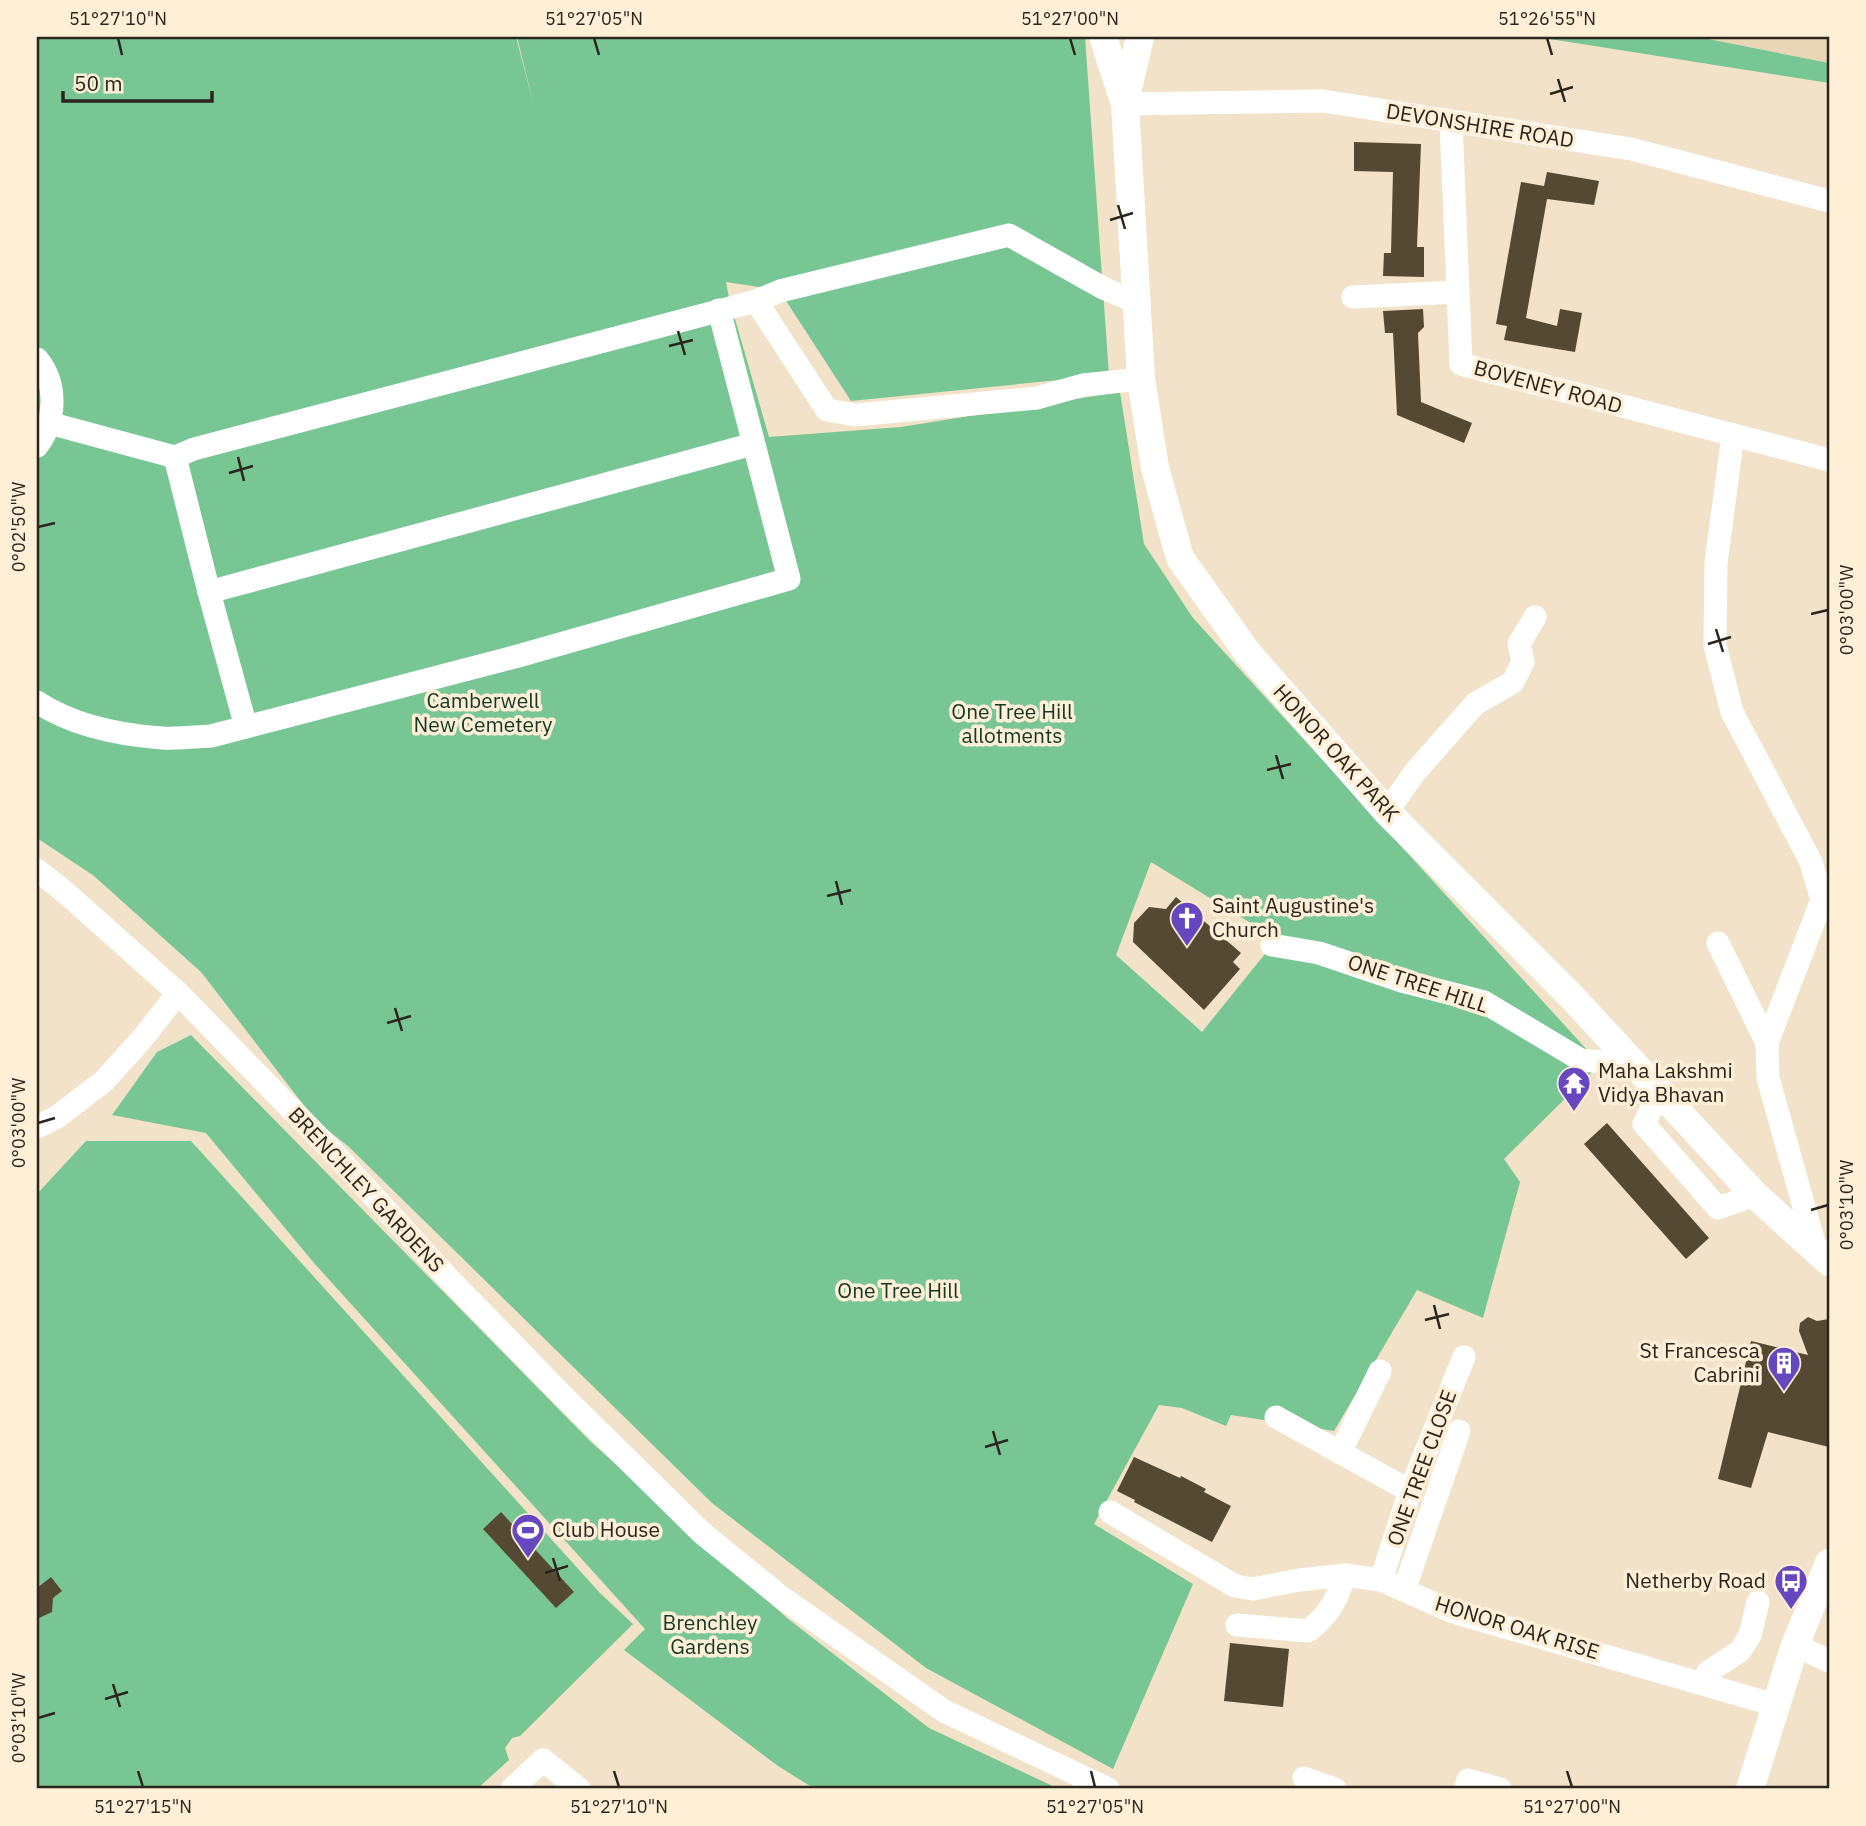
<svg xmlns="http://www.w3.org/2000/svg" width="1866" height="1826" viewBox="0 0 1866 1826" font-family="'IBM Plex Sans',sans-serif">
	<rect width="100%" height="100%" fill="#f1e2c9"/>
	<path fill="#e9d6b7" d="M1698,37h131v26z"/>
	<g fill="#79c695" fill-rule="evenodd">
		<path d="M37,37h479l18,69 -17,-69h568l24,338 -258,26 -72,-111 -53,-8 3,16 40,139 132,-10 219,-35 24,152 49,74 407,446 -96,95 16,23 -37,136 -66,-28 -83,141 -103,-16 -5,11 -44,-18 -23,-3 -65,119 99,60 -80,185 -187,-101 -214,-165 -363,-356 -33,-26 -115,-149 -107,-96 -57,-38zM1151,862l126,77 -75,93 -86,-77z"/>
		<path d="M1537,37h161l131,26v20z"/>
		<path d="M191,1035l399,406 197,177 142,110 130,61h-244l-37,-23 -154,-116 21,-21 -331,-366 -108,-130 -94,-18 45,-63z"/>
		<path d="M86,1141h105l409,452 33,31 -113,112 -8,2 -7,10 4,12 -32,29h-440v-595z"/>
	</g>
	<g fill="#564934">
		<path d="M1354,142l67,2 -4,103h7v30l-41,-1 1,-23h7l2,-81 -39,-1z"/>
		<path d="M1547,172l52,9 -5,24 -47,-6 -21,119 31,8 3,-17 22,4 -7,39 -71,-12 3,-14 -11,-2 25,-142 23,4z"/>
		<path d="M1423,309l1,18 -6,6 3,69 51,21 -8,20 -67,-28 -4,-82h-8l-2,-22z"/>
		<path d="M1176,897l65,56 -8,9 7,7 -36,41 -71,-68 1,-19 15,-16 17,2z"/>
		<path d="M1607,1123l102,115 -23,21 -102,-115z"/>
		<path d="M1808,1317l9,4 12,-2v128l-61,-15 -17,56 -33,-9 33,-138 57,14 -9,-24 1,-8z"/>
		<path d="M1134,1457l46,21 1,-2 25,13 -2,3 27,14 -19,36 -78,-40 1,-2 -18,-9z"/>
		<path d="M501,1512l73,80 -18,16 -73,-79z"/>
		<path d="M51,1577l11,14 -9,7 -1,14 -15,7v-31z"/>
		<path d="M1230,1643l59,6 -6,58 -59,-6z"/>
	</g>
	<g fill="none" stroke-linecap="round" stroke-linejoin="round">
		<g stroke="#fff" stroke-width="23">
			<path d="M1125,104l198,-3 308,48 198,52"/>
			<path d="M1451,122l10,242 368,96"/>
			<path d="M1353,297l105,-5"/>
			<path d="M756,301l71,109 29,5 181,-17 46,-13 58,-6"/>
			<path d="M37,359c21,25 19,62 0,87"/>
			<path d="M49,423l126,34 19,-8 562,-148 24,-10 229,-56 94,53 33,14"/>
			<path d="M1733,435l-17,128 -1,82 17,67 79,150 11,38 -55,143 1,35 48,172"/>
			<path d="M175,457l34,135 37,135"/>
			<path d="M209,592l544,-148"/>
			<path d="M37,702c35,23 83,33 125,36 16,1 33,-1 49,-2l307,-80 271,-77 -70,-269"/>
			<path d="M1387,812l28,-40 60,-68 38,-22 10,-20 -4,-18 16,-27"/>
			<path d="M37,870l29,23 112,100 154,158 117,128 117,120 136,134 79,64 163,114 164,78"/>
			<path d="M1718,943l49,100"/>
			<path d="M1272,945l47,8 83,28 82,21 97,58 55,5"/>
			<path d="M1660,1091l-16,33 74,84 37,-13"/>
			<path d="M37,1127l20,-10 47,-36 38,-42 36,-46"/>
			<path d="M1276,1417l134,74"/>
			<path d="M1340,1453l40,-82"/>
			<path d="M1110,1512l125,74 18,3 46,-9 46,-5 36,5 72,32 322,93"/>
			<path d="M1381,1580l29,-89 54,-134"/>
			<path d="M1404,1590l55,-159"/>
			<path d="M1237,1625l71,6c22,-17 28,-30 37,-56"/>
			<path d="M1795,1645l34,16"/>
			<path d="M1704,1683l4,-11 32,-21 10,-16 8,-33"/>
			<path d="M1304,1778l31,11"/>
			<path d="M512,1789l31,-29 36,29"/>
			<path d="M1465,1789l3,-9 32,9"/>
		</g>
		<g stroke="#fff" stroke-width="28">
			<path d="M1103,37l22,67 16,275 14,89 25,90 67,94 140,160 183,183 185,200 74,67"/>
			<path d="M1125,101l15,-64"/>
			<path d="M1750,1789l45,-144 34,-82"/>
		</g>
	</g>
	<path fill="none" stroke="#2b251c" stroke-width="2.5" d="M118,38l4,17M594,38l5,17M1070,38l5,17M1547,38l5,17M1558,79l7,23M1550,94l23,-7M1118,205l7,24M1110,220l23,-7M678,331l7,24M669,346l24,-6M238,457l6,24M229,473l24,-7M38,527l17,-4M1811,614l17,-4M1716,629l7,23M1708,644l23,-7M1276,755l7,24M1267,770l24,-6M836,881l6,24M827,896l24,-6M395,1008l7,23M387,1023l24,-7M38,1123l17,-5M1811,1210l17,-5M1434,1305l6,24M1425,1320l24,-6M993,1431l7,24M985,1447l23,-7M553,1558l7,23M545,1573l23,-7M113,1684l7,23M105,1699l23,-7M38,1718l17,-5M138,1771l5,16M614,1771l5,16M1091,1771l4,16M1567,1771l5,16"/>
	<defs>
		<symbol id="church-pin" viewBox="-11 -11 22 30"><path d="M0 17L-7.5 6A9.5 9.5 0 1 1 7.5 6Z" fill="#6747bf" stroke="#feefd6"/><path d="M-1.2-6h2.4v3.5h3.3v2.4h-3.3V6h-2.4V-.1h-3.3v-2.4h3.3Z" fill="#fff"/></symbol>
		<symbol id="temple-pin" viewBox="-11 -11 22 30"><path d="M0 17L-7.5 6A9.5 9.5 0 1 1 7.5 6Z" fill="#6747bf" stroke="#feefd6"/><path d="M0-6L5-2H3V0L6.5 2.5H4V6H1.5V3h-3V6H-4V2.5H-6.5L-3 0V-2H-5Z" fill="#fff"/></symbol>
		<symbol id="building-pin" viewBox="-11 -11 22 30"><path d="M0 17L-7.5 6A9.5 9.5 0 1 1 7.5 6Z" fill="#6747bf" stroke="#feefd6"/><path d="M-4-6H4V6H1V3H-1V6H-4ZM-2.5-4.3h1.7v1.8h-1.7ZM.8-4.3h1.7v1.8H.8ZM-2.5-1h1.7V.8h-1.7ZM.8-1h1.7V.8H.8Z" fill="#fff"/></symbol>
		<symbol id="stadium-pin" viewBox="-11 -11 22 30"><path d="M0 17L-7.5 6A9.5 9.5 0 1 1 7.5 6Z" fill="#6747bf" stroke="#feefd6"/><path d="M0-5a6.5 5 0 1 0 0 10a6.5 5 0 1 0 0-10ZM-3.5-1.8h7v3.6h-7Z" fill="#fff"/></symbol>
		<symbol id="bus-pin" viewBox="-11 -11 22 30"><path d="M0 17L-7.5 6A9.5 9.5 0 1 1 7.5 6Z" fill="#6747bf" stroke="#feefd6"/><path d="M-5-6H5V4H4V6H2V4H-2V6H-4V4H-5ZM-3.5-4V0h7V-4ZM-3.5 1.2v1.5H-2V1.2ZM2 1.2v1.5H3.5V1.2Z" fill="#fff"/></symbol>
	</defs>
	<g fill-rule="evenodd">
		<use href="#church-pin" x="1168" y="899" width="38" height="52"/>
		<use href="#temple-pin" x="1555" y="1064" width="38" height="52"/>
		<use href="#building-pin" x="1765" y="1344" width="38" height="52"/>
		<use href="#stadium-pin" x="509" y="1511" width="38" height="52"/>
		<use href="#bus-pin" x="1772" y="1562" width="38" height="52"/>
	</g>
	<g text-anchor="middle" stroke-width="7" stroke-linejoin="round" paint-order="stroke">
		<g font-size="21" fill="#2b251c" stroke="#feefd6">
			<text transform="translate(1480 126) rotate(9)" y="7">DEVONSHIRE ROAD</text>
			<text transform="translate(1548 387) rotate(15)" y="7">BOVENEY ROAD</text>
			<text transform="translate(1336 753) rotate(48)" y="7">HONOR OAK PARK</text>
			<text transform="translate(1418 984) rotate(18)" y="7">ONE TREE HILL</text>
			<text transform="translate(366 1190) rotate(47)" y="7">BRENCHLEY GARDENS</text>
			<text transform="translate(1422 1468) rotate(-70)" y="7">ONE TREE CLOSE</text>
			<text transform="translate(1517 1628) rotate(17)" y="7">HONOR OAK RISE</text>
		</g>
		<g font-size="21" fill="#123922" stroke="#feefd6">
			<text x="483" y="708">Camberwell<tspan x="483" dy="24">New Cemetery</tspan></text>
			<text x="1012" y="719">One Tree Hill<tspan x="1012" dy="24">allotments</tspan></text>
			<text x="898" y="1298">One Tree Hill</text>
			<text x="710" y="1630">Brenchley<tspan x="710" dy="24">Gardens</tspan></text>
		</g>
		<g font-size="21" fill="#2b251c" stroke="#feefd6" text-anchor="start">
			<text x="1212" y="913">Saint Augustine's<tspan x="1212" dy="24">Church</tspan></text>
			<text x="1598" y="1078">Maha Lakshmi<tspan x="1598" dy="24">Vidya Bhavan</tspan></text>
			<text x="1760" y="1358" text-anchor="end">St Francesca<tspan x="1760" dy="24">Cabrini</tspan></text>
			<text x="552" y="1537">Club House</text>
			<text x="1766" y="1588" text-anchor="end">Netherby Road</text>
		</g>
	</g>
	<rect width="1866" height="1826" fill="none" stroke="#feefd6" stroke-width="77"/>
	<path d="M63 91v10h149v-10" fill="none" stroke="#2b251c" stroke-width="3.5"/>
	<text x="74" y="91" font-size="21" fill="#2b251c" stroke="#feefd6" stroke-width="5" paint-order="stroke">50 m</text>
	<rect x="38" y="38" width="1790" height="1749" fill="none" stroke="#2b251c" stroke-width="2.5"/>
	<g font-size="18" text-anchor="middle" fill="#2b251c">
		<text x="118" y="25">51°27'10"N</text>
		<text x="594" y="25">51°27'05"N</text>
		<text x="1070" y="25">51°27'00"N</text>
		<text x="1547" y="25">51°26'55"N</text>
		<text transform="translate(19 527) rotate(-90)" y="6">0°02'50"W</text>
		<text transform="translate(1847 610) rotate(-90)" y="6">0°03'00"W</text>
		<text transform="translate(19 1123) rotate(-90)" y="6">0°03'00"W</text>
		<text transform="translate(1847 1205) rotate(-90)" y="6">0°03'10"W</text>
		<text transform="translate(19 1718) rotate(-90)" y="6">0°03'10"W</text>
		<text x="143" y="1813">51°27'15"N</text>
		<text x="619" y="1813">51°27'10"N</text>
		<text x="1095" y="1813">51°27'05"N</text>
		<text x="1572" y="1813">51°27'00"N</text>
	</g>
</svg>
